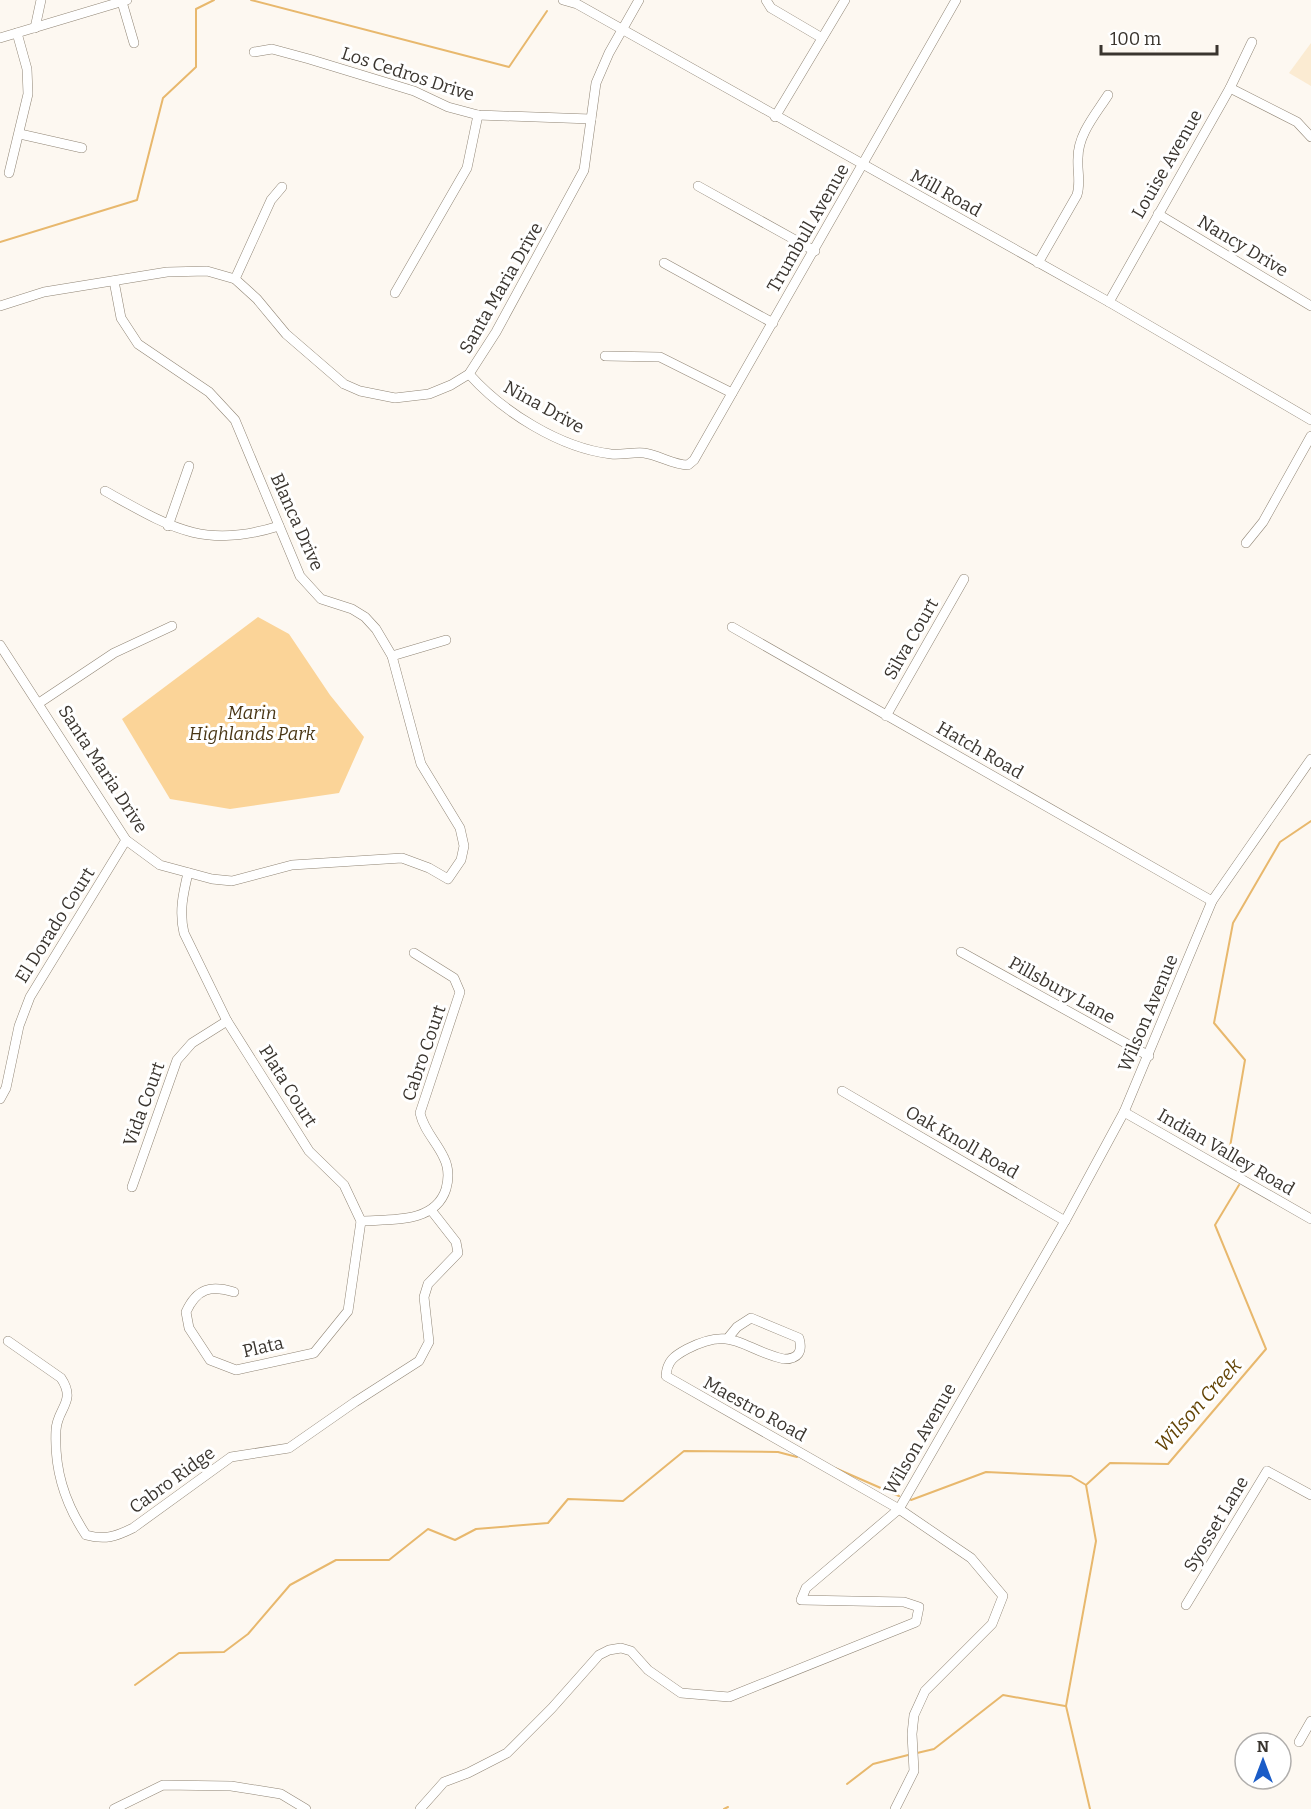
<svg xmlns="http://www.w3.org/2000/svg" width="1311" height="1809" viewBox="0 0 1311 1809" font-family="Bitter,serif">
	<rect width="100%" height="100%" fill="#fdf8f1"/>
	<path fill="#fbebd2" d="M1311,43v43l-22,-13z"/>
	<path fill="#fbd498" d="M258,617l31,17 41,61 34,42 -25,56 -109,16 -60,-10 -48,-80z"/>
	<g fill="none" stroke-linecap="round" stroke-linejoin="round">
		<g stroke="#e8b86d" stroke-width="2">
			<path d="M251,0l258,67 38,-56"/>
			<path d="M0,242l137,-42 26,-102 33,-31v-58l18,-9"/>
			<path d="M1245,1171l-15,-24 15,-87 -31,-37 19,-100 47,-81 31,-21"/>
			<path d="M835,1468l64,28"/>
			<path d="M911,1500l75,-28 85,4 15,9"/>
			<path d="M135,1685l44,-32 45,-1 24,-18 42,-49 46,-25h53l39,-31 27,11 21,-11 72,-6 20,-24 55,2 61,-50 94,1 19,5"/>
			<path d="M917,1753l17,-4 69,-54 62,11"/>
			<path d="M847,1784l26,-20 39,-10"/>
			<path d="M724,1809l4,-2"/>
			<path d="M1090,1809l-24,-103 30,-165 -10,-56 24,-22 58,1 98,-115 -51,-124 24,-40"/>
		</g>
		<defs>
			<g id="minor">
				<path d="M563,0l14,4 532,298 202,118"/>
				<path d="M766,0l5,8 51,30"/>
				<path d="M122,2l12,41"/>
				<path d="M35,28l6,-28"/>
				<path d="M0,38l127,-38"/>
				<path d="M254,52l18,-3 37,10 105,32 34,16 30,8 113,4"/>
				<path d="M1230,88l67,34 14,15"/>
				<path d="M775,117l70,-117"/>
				<path d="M20,134l62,14"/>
				<path d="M9,173l19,-79 -1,-25 -10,-36"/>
				<path d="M698,186l117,65"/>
				<path d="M1158,214l153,92"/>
				<path d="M664,263l109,60"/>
				<path d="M1038,263l39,-68c4,-13 0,-24 1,-37 0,-24 18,-44 30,-63"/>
				<path d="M235,279l36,-79 11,-13"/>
				<path d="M395,293l72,-125 11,-53"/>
				<path d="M1109,302l121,-214 22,-46"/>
				<path d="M0,306l44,-14 123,-20 40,-1 28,8 22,20 29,35 58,50 16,7 35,7 34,-4 22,-9 18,-11 27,-42 88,-162 12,-87 13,-30 30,-53"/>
				<path d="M605,356l55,1 72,36"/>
				<path d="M469,374c34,38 91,74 142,80 11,1 22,-2 33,-1 15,2 29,12 44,12l6,-5 262,-460"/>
				<path d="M105,491c65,36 98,59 174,35"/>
				<path d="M168,526l21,-60"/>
				<path d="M1246,543l17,-21 48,-86"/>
				<path d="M732,627l480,274"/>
				<path d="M0,645l126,195 34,25 52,14 20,2 60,-16 110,-7 27,10 19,11 13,-19 3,-14 -4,-18 -39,-64 -29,-108 -16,-27 -11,-12 -13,-8 -31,-10 -21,-23 -65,-156 -26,-28 -71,-48 -17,-26 -7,-37"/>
				<path d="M392,656l54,-16"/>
				<path d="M39,703l75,-50 58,-27"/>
				<path d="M886,716l78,-137"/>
				<path d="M188,873c-5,21 -9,39 -4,60l43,88 82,130 35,34 17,36 -13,90 -34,42 -78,17 -26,-10 -21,-32 -3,-16c11,-24 25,-27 48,-20"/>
				<path d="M961,952l188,104"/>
				<path d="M842,1091l223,130"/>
				<path d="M0,1099l6,-11 13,-62 11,-29 96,-157"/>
				<path d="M1124,1112l187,107"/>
				<path d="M132,1187l45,-127 15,-17 35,-22"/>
				<path d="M361,1221c29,-2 74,3 85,-32 3,-11 3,-21 -2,-31 -7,-16 -20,-27 -24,-45l40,-121 -6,-14 -40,-25"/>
				<path d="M728,1338l9,-11 14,-9 48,20c4,14 -1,21 -15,21 -43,-10 -51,-34 -97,-10 -13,7 -20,12 -21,27l233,133 72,49 32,38 -11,28 -67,67 -11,24 -2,19 2,37 -19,38"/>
				<path d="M8,1341l53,37c16,24 -4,30 -5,52 -2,39 8,72 30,105 19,5 29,2 47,-7l98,-71 58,-9 66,-46 64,-41 10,-19 -5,-45 4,-13 30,-31 -2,-11 -25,-32"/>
				<path d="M1186,1605l81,-134 44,24"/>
				<path d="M1299,1742l12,-21"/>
				<path d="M114,1809l49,-24 68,1 50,8 25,15"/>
				<path d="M420,1809l24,-27 24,-9 39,-20 45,-45 47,-53 10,-5 12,-2 10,3 17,19 33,23 48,4 187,-75 3,-15 -15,-5 -103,-2 5,-12 93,-79 166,-288 59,-109 88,-211 99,-142"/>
			</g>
		</defs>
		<use href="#minor" stroke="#908575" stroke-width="10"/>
		<use href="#minor" stroke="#fff" stroke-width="9"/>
	</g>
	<g text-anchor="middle" stroke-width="6" stroke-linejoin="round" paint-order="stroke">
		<g font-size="18" fill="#3a352f" stroke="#fff">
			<text transform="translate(408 74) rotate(18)" y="6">Los Cedros Drive</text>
			<text transform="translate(1167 164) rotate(-60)" y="6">Louise Avenue</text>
			<text transform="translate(946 193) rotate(29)" y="6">Mill Road</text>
			<text transform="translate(808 228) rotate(-60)" y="6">Trumbull Avenue</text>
			<text transform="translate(1243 246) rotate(31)" y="6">Nancy Drive</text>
			<text transform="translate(501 288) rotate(-60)" y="6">Santa Maria Drive</text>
			<text transform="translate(544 407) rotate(29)" y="6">Nina Drive</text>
			<text transform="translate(297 522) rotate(66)" y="6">Blanca Drive</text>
			<text transform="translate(911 639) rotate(-60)" y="6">Silva Court</text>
			<text transform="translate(980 750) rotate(30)" y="6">Hatch Road</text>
			<text transform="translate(103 769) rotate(57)" y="6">Santa Maria Drive</text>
			<text transform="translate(55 925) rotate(-58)" y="6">El Dorado Court</text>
			<text transform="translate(1062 990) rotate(29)" y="6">Pillsbury Lane</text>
			<text transform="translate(1148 1013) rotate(-67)" y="6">Wilson Avenue</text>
			<text transform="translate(424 1053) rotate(-71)" y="6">Cabro Court</text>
			<text transform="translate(288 1086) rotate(58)" y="6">Plata Court</text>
			<text transform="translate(144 1104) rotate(-70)" y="6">Vida Court</text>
			<text transform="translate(962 1142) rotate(30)" y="6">Oak Knoll Road</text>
			<text transform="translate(1226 1152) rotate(30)" y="6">Indian Valley Road</text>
			<text transform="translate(263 1347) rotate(-13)" y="6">Plata</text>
			<text transform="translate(755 1409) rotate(29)" y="6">Maestro Road</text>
			<text transform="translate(920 1439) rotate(-60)" y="6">Wilson Avenue</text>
			<text transform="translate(172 1480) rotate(-36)" y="6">Cabro Ridge</text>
			<text transform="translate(1216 1524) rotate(-59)" y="6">Syosset Lane</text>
		</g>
		<g font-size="18" font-style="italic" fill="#4a3716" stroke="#fff">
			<text x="252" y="719">Marin<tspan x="252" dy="21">Highlands Park</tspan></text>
		</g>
		<g font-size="20" font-style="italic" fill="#644507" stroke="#fff">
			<text transform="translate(1198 1405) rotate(-48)" y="7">Wilson Creek</text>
		</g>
	</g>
	<g transform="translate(1263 1761)"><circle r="28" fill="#ffffff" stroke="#b0aeac" stroke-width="1.5"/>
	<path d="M0-4.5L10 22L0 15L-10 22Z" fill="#1a5cc7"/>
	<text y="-9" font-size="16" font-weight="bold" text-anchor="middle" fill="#3a352f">N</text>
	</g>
	<path d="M1101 45v9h116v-9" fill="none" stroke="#3a352f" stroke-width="3"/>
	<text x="1110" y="45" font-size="18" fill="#3a352f" stroke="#ffffff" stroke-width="4.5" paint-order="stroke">100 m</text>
</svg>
